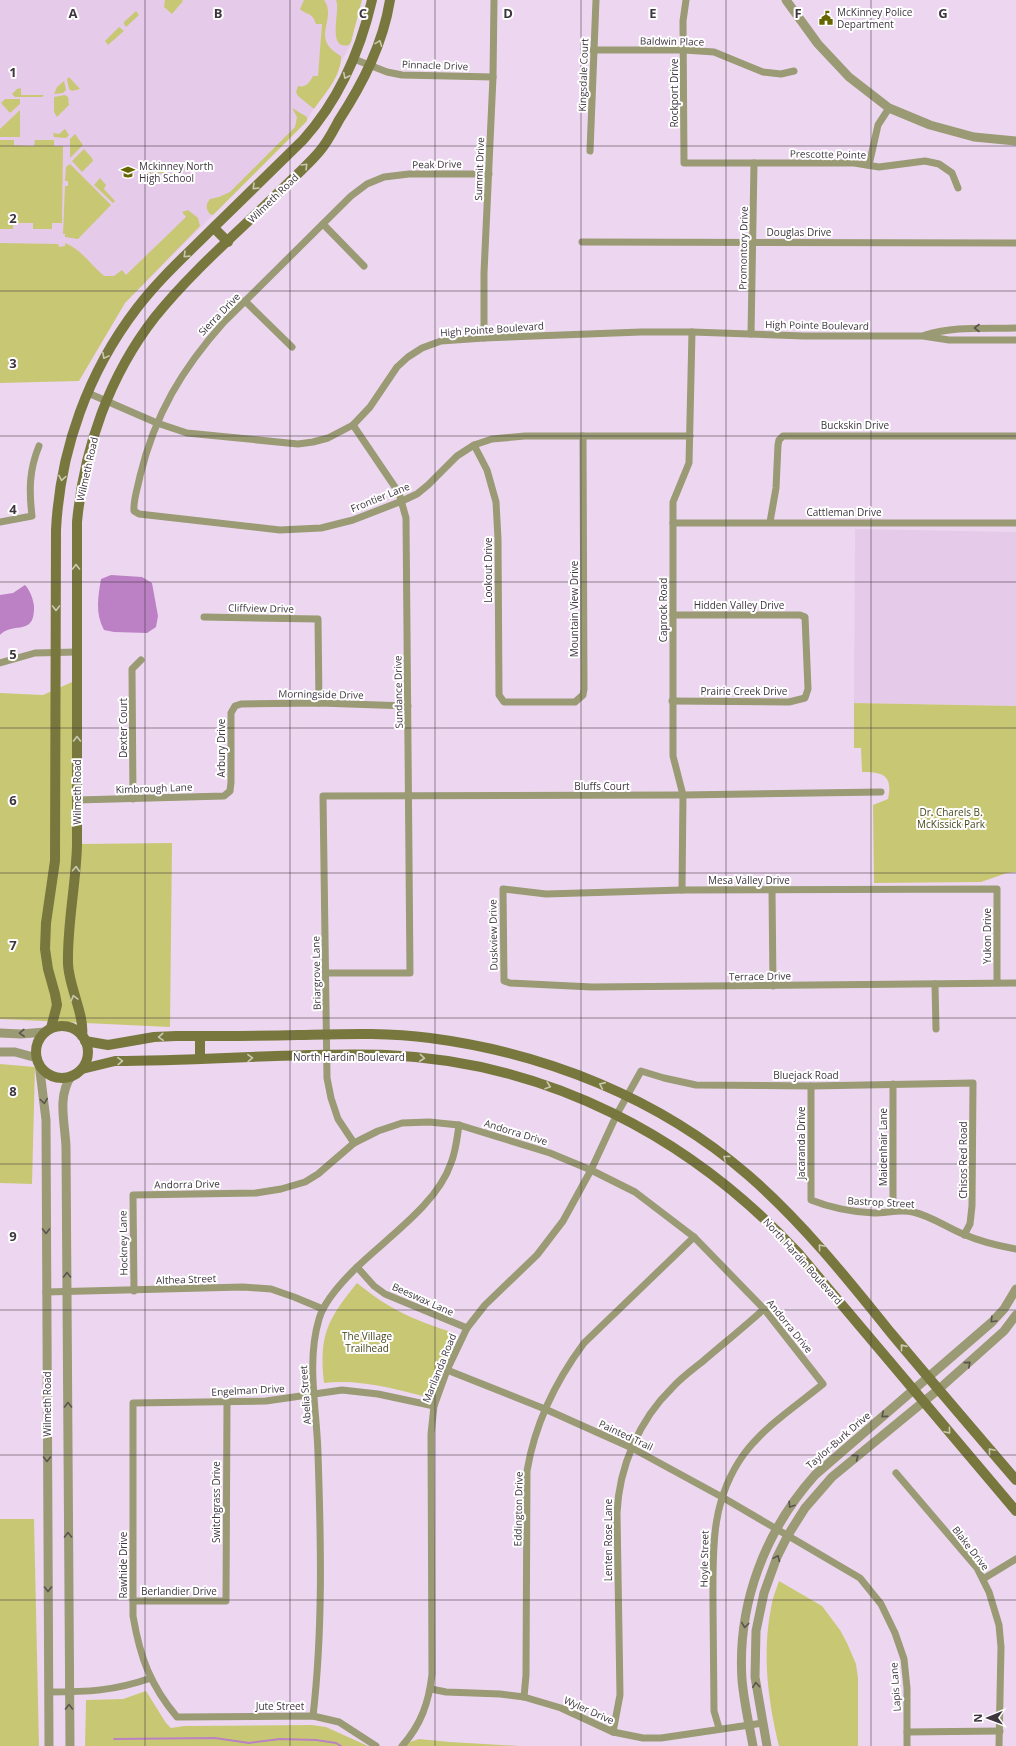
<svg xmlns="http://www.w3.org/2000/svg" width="1016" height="1746" viewBox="0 0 1016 1746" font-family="'Open Sans',sans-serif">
	<rect width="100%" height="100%" fill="#edd7f0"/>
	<g fill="#e6cae9">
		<path d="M0,0h361l-11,46 -44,76 -181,181 -19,31 -106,49z"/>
		<path d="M855,529l161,3v174l-162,-3z"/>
	</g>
	<g fill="#c8c874">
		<path d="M165,0h17l1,1 -11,13 -8,-7z"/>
		<path d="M304,0h20c14,20 -15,38 17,56 1,19 -17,39 -27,53l-16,-13 -2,-4 2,-6c8,2 12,-4 15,-10h5l4,-52h-6c-4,-13 -9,-8 -16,-15z"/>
		<path d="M336,0h26l-11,42 -2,3c-23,6 -8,-35 -13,-45z"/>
		<path d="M136,11l3,4 -13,12 -2,-3v-2z"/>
		<path d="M119,27l5,4 -16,14 -3,-4z"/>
		<path d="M69,77l11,12 -8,2 -3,-2 -2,-10z"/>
		<path d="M64,81l2,9 -3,3 -9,1 3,-7z"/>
		<path d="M21,88v7h23l-2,2h-27l-3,-3 5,-5z"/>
		<path d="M65,95l3,2 1,8 -12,12 -3,-5v-15z"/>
		<path d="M5,99h15v5l-10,9 -9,-10z"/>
		<path d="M292,108l15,9v4l-94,94 -3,-1c-5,-6 -4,-10 0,-15l9,-2 11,-5 65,-65 2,-10z"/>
		<path d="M20,110v27h-20v-8z"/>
		<path d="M65,129l4,6 -3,3 -12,-1 -1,-4 6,1z"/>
		<path d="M75,134l8,11 -13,13v-19z"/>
		<path d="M0,140h14v5l20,1 1,-6h19v6h9l-1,77h-10v6h-19v-6h-20v6h-13z"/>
		<path d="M84,149l8,9 1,3 -11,11 -10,-11z"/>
		<path d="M70,164l41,41 -33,34 -13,-2v-3h-2l2,-48h3v-5h-3l1,-14z"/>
		<path d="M173,167l-5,6h-15l2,-4h10z"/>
		<path d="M151,171v9l-9,1v-3z"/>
		<path d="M100,178l6,7 -2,4 11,12 -2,2 -19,-18z"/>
		<path d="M188,210l10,8 2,8 -75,77 -46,78 -79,2v-140l58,1 1,3 6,-1v-3c16,6 26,22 39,33h10l8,-6 4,5 60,-58 -4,-5z"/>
		<path d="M81,678v166l91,-1 -2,184 -170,-8v-326l43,2z"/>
		<path d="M854,703l162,3v166l-9,1 -26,9 -107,1 -1,-78 15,-6c5,-24 -5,-27 -26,-27l-1,-24h-7z"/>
		<path d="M0,1064l35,3 -3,117 -32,-1z"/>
		<path d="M357,1283c33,27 57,37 97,50l-24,65c-35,-9 -70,-19 -106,-15 -5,-48 3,-63 33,-100z"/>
		<path d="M0,1519h34l5,227h-39z"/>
		<path d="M779,1581l43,25 18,24 7,13 9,21 2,14v68h-79c-11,-45 -17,-92 -8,-138 1,-9 5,-18 8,-27z"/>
		<path d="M146,1691l20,32 5,5 13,-2 128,-1 14,2 42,19h-283l1,-46 37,-1z"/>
		<path d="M419,1739l31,3 70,4h-122z"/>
	</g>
	<g fill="#bc80c4">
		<path d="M111,575l31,2 10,6 6,33 -2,11 -9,6 -33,-1 -10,-2c-9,-17 -6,-33 -3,-51z"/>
		<path d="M25,585c5,5 8,14 9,21 1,31 -20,15 -34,29v-40l13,-2z"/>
	</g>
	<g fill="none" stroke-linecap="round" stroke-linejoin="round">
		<path stroke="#bc80c4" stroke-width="2" d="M114,1739l101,-1 34,5 31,-4 36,1 20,3 5,3"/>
		<g stroke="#9a9a74" stroke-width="7">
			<path d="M686,0l-3,21 1,142h170l25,4 46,-6 14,3 13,9 6,15"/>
			<path d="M593,50h91l30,2 49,20 18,2 13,-3"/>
			<path d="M354,59l33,13 15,3 91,2"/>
			<path d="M590,151l6,-151"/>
			<path d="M869,165l9,-40 11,-17"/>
			<path d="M489,174h-80l-25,3 -17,7 -16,12 -127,126c-42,47 -69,92 -84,154 -2,11 -7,24 -6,35l5,3 141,16 41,-2 32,-8 49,-19 15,-7 11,-9 29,-29 17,-11 18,-6 33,-3h165"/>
			<path d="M323,224l41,42"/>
			<path d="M582,242l434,1"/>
			<path d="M245,301l47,46"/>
			<path d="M751,334l3,-171"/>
			<path d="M925,335c30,-9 60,-6 91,-7"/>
			<path d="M484,338v-65l9,-196 1,-77"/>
			<path d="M88,393l69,30 30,10 111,11 15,-2 15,-4 25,-13 17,-18 27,-40 11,-10 14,-9 19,-7 43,-3 157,-6h51l112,4h119l26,4h67"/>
			<path d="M474,445l13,25 9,32 2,37 1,156 5,7h71l8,-7 1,-6 -1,-253"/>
			<path d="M0,522l32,-6c-3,-25 -3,-46 7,-70"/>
			<path d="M770,522l6,-34 2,-43 1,-5 4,-4h233"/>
			<path d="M673,523h343"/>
			<path d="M204,617l114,2 1,84"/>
			<path d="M0,663l35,-10 42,-1"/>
			<path d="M672,701l117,1 16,-4 3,-9 -3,-72 -5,-2h-127"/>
			<path d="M133,799l-1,-130 9,-9"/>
			<path d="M77,800l147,-4 6,-5 1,-9v-69l4,-7 6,-2 78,-1 89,3"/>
			<path d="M682,890l1,-95 -10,-39v-254l16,-39 3,-131"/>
			<path d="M772,890l1,96"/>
			<path d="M326,973h84l-4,-455 -7,-25 -46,-68"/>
			<path d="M997,983v-94l-315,1 -136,4 -43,-5 1,92 6,2 82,4 424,-4"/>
			<path d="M935,984l1,45"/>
			<path d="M811,1086v114c20,8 41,12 63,13 13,0 26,-4 39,-1 18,4 33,15 50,22 16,7 36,12 53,15"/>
			<path d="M354,1143l-16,-24 -7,-21 -4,-20 -4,-282 360,-1 198,-3"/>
			<path d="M893,1210v-126"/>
			<path d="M357,1267l17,19 11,8 82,34"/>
			<path d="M134,1291l-1,-96 123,-2 25,-4 24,-7 13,-8 36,-31 24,-12 24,-8 27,-1 30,3 91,28 41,17 44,22 59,45 70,72 59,75c-27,22 -58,42 -79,70 -34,47 -31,96 -31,151 0,35 1,71 1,106l5,17"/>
			<path d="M46,1292l197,-5 28,2 23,8 29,12"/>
			<path d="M447,1370l98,39 87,39 90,49 138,81 21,26 14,29 9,26 3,29v58"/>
			<path d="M896,1473l81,95 12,24 10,33 2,22 -2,99"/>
			<path d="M983,1579l33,-20"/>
			<path d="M133,1601h93l1,-198"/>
			<path d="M431,1689l15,3 54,2 24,3 37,11 52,24 30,6h18l102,-15"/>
			<path d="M49,1692c38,0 65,-1 102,-14"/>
			<path d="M524,1697l2,-22 1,-204c8,-48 28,-89 57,-128l110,-106"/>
			<path d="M313,1716c10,-87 8,-174 5,-262 -1,-44 -12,-91 1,-135 5,-18 22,-36 35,-49 31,-31 83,-65 97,-107 5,-12 6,-25 8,-38"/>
			<path d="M613,1732l7,-37 -3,-182c2,-46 22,-93 55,-125 9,-10 20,-18 30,-26 21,-18 42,-35 62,-53"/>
			<path d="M907,1732l93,-1"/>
			<path d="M376,1746l-37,-24 -26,-6 -136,1c-27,-32 -37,-60 -44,-101v-213l133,-2 76,-11 36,4 56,12"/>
			<path d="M402,1746c19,-21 27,-44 30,-72l-1,-240 3,-28 13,-36 20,-42 18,-23 52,-50 26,-34 28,-51 26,-56 24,-43 23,7 32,7 115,1 162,-3 -1,123 -2,18 -6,11"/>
		</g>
		<g stroke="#9a9a74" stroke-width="9">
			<path d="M786,0l32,44 31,33 40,31 41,17 44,12 42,4"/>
			<path d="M0,1033l21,1 24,-2"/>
			<path d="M0,1052h15l22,6"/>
			<path d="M39,1063l7,57 3,626"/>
			<path d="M70,1746l-4,-599c-1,-25 -9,-49 5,-71"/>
			<path d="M753,1746c-4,-22 -9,-44 -11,-66 -5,-76 23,-149 73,-205l177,-153 12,-13 12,-20"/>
			<path d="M767,1746l-12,-69 1,-46 8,-38 13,-36 11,-22 17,-27 27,-31 107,-88 46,-41 19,-17 12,-16"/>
		</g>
		<g stroke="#78783e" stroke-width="10">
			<path d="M214,228l14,14"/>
			<circle cx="62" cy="1052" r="26"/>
			<path d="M51,1028l6,-23 -2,-11 -7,-25 -3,-20 1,-26 9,-62 1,-331c4,-80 32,-158 81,-222 23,-30 50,-54 77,-81 30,-29 59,-58 89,-87 36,-40 57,-88 69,-140"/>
			<path d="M82,1036c3,-20 -13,-49 -14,-72 -1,-40 8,-79 9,-119v-323c7,-74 32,-146 78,-205 36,-45 83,-85 124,-125 13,-13 28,-26 40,-40 8,-9 14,-21 20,-32 24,-37 44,-76 51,-120"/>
			<path d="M200,1036v23"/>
			<path d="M85,1041l23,4 46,-8 22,-1c41,0 81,0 122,-1 44,-1 88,-3 132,3 115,15 229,60 318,137 54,47 98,102 143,158 41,49 83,98 125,147"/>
			<path d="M82,1069l33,-8c90,0 183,-9 272,-6 161,7 304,82 412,199l217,257"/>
		</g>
	</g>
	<defs><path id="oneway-chevron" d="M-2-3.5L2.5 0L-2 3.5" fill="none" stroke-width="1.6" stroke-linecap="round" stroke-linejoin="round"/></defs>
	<g stroke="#c9c9b2">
		<use href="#oneway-chevron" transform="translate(379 43) rotate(-69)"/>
		<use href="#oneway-chevron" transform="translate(346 76) rotate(117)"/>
		<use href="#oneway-chevron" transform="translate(305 166) rotate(-45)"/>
		<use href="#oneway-chevron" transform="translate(255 187) rotate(135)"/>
		<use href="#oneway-chevron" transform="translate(186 255) rotate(136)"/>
		<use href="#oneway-chevron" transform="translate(105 356) rotate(118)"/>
		<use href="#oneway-chevron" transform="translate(62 478) rotate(100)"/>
		<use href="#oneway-chevron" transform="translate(76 567) rotate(-90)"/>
		<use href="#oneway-chevron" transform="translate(56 608) rotate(90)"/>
		<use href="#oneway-chevron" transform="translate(77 739) rotate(-90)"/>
		<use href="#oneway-chevron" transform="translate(76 869) rotate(-87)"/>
		<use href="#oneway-chevron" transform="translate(74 998) rotate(-105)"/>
		<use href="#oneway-chevron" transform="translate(161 1037) rotate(176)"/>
		<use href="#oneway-chevron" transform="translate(250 1058) rotate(-1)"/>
		<use href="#oneway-chevron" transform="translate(422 1058) rotate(6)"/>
		<use href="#oneway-chevron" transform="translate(120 1061) rotate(-2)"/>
		<use href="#oneway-chevron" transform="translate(602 1085) rotate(-156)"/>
		<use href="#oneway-chevron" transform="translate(548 1086) rotate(19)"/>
		<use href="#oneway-chevron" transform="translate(726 1158) rotate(-143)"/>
		<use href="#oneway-chevron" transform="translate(821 1247) rotate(-130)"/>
		<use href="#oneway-chevron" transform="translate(903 1347) rotate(-129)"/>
		<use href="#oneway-chevron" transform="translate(948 1431) rotate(50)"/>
		<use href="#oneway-chevron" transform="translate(991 1451) rotate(-130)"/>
	</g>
	<g stroke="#5a534f">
		<use href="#oneway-chevron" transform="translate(977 328) rotate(-180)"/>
		<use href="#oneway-chevron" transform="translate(22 1033) rotate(178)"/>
		<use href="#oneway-chevron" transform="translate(44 1101) rotate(82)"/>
		<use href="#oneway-chevron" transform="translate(46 1231) rotate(90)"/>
		<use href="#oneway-chevron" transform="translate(67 1275) rotate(-90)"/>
		<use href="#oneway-chevron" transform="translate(993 1320) rotate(135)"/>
		<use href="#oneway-chevron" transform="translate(968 1364) rotate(-41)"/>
		<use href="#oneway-chevron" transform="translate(68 1405) rotate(-90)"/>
		<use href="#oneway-chevron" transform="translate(884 1415) rotate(140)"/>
		<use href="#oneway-chevron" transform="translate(856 1457) rotate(-37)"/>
		<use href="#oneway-chevron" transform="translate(47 1459) rotate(90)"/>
		<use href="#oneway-chevron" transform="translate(791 1505) rotate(124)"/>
		<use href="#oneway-chevron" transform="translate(68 1535) rotate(-90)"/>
		<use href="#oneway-chevron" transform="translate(777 1558) rotate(-66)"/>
		<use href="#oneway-chevron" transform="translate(48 1589) rotate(90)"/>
		<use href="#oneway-chevron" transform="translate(745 1625) rotate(97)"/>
		<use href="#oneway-chevron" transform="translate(756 1685) rotate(-96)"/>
		<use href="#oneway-chevron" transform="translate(69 1707) rotate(-90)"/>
	</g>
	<path fill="none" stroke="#3e353f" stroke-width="1" stroke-opacity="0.55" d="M145,0v1746M290,0v1746M435,0v1746M581,0v1746M726,0v1746M871,0v1746M0,146h1016M0,291h1016M0,436h1016M0,582h1016M0,728h1016M0,873h1016M0,1018h1016M0,1164h1016M0,1310h1016M0,1455h1016M0,1600h1016"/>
	<defs>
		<symbol id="civic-bare" viewBox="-9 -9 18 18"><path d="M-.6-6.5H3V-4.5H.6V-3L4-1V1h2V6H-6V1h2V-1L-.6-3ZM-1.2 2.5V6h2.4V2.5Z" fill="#676500" stroke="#fff" stroke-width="2.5" paint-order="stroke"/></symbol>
		<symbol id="school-bare" viewBox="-9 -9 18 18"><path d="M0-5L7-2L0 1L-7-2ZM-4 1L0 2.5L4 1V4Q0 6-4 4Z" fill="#676500" stroke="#fff" stroke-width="2.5" paint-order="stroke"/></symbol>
	</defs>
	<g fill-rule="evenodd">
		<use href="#civic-bare" x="816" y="8" width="20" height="20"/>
		<use href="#school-bare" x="118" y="162" width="20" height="20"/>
	</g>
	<g text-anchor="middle" stroke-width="4" stroke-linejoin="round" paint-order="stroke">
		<g font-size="10" fill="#3e353f" stroke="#fff" text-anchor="start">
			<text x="837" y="16">McKinney Police<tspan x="837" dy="12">Department</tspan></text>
			<text x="139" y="170">Mckinney North<tspan x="139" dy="12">High School</tspan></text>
		</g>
		<g font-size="10" fill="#3e353f" stroke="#fff">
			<text transform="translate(672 41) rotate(1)" y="4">Baldwin Place</text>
			<text transform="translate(435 65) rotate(2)" y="4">Pinnacle Drive</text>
			<text transform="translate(583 75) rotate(-88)" y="4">Kingsdale Court</text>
			<text transform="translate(674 93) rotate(-90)" y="4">Rockport Drive</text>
			<text transform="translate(828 154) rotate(1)" y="4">Prescotte Pointe</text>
			<text transform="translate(437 164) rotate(-1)" y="4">Peak Drive</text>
			<text transform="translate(479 169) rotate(-88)" y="4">Summit Drive</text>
			<text transform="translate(273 198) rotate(-44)" y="4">Wilmeth Road</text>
			<text x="799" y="236">Douglas Drive</text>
			<text transform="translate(743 248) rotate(-89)" y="4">Promontory Drive</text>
			<text transform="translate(219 314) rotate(-46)" y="4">Sierra Drive</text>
			<text transform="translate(817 325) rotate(1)" y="4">High Pointe Boulevard</text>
			<text transform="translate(492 329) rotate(-4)" y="4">High Pointe Boulevard</text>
			<text x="855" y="429">Buckskin Drive</text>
			<text transform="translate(87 469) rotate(-77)" y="4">Wilmeth Road</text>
			<text transform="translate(380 497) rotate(-22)" y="4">Frontier Lane</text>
			<text x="844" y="516">Cattleman Drive</text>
			<text transform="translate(488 570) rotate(-90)" y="4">Lookout Drive</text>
			<text x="739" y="609">Hidden Valley Drive</text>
			<text transform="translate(261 608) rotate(1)" y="4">Cliffview Drive</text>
			<text transform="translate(574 609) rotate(-90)" y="4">Mountain View Drive</text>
			<text transform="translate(663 610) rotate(-90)" y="4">Caprock Road</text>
			<text x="744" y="695">Prairie Creek Drive</text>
			<text transform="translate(398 692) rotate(-91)" y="4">Sundance Drive</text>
			<text transform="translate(321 694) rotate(1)" y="4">Morningside Drive</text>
			<text transform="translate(123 728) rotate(-90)" y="4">Dexter Court</text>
			<text transform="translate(221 748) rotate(-90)" y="4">Arbury Drive</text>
			<text x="602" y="790">Bluffs Court</text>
			<text transform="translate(154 788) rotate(-2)" y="4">Kimbrough Lane</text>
			<text transform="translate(77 792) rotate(-90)" y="4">Wilmeth Road</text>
			<text x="749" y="884">Mesa Valley Drive</text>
			<text transform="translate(493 935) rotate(-91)" y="4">Duskview Drive</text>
			<text transform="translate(987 936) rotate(-90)" y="4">Yukon Drive</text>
			<text transform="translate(316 973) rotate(-91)" y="4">Briargrove Lane</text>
			<text transform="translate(760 976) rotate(-1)" y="4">Terrace Drive</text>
			<text x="349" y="1061">North Hardin Boulevard</text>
			<text x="806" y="1079">Bluejack Road</text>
			<text transform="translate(516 1132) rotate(17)" y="4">Andorra Drive</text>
			<text transform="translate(801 1143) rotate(-90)" y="4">Jacaranda Drive</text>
			<text transform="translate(883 1147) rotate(-90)" y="4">Maidenhair Lane</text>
			<text transform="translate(963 1160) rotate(-90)" y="4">Chisos Red Road</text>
			<text transform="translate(187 1184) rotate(-1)" y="4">Andorra Drive</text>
			<text transform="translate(881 1202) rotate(3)" y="4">Bastrop Street</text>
			<text transform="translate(123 1243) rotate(-91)" y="4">Hockney Lane</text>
			<text transform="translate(803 1261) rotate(48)" y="4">North Hardin Boulevard</text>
			<text transform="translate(186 1279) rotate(-2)" y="4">Althea Street</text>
			<text transform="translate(423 1299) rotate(24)" y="4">Beeswax Lane</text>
			<text transform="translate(790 1326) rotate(51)" y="4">Andorra Drive</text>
			<text transform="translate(439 1368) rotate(-68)" y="4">Marilanda Road</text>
			<text transform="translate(248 1390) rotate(-3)" y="4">Engelman Drive</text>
			<text transform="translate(305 1395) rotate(-94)" y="4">Abelia Street</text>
			<text transform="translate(47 1404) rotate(-90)" y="4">Wilmeth Road</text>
			<text transform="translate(626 1435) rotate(25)" y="4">Painted Trail</text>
			<text transform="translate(838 1440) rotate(-41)" y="4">Taylor-Burk Drive</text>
			<text transform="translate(216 1502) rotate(-90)" y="4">Switchgrass Drive</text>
			<text transform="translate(518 1509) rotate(-89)" y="4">Eddington Drive</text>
			<text transform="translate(608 1540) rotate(-90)" y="4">Lenten Rose Lane</text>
			<text transform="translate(971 1548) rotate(52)" y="4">Blake Drive</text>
			<text transform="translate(704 1559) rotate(-89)" y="4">Hoyle Street</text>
			<text transform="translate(123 1565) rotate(-90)" y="4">Rawhide Drive</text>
			<text x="179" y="1595">Berlandier Drive</text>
			<text transform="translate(895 1687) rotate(-94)" y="4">Lapis Lane</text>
			<text x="280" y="1710">Jute Street</text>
			<text transform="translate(589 1710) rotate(24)" y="4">Wyler Drive</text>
		</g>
		<g font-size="10" fill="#47471f" stroke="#fff">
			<text x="951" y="816">Dr. Charels B.<tspan x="951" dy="12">McKissick Park</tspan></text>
			<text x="367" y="1340">The Village<tspan x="367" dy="12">Trailhead</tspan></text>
		</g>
	</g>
	<g font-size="13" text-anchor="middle" font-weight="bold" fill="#3e353f" stroke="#fff" stroke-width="4" stroke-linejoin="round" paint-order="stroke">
		<text x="73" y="18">A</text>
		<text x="218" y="18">B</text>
		<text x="363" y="18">C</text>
		<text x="508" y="18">D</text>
		<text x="653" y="18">E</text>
		<text x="798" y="18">F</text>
		<text x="943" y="18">G</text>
		<text x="13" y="77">1</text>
		<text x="13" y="223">2</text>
		<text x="13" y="368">3</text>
		<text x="13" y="514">4</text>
		<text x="13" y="659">5</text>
		<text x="13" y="805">6</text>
		<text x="13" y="950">7</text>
		<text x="13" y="1096">8</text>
		<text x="13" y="1241">9</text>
	</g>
	<g transform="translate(988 1718) rotate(269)" stroke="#ffffff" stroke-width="3" paint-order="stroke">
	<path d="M0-3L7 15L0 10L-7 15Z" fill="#3e353f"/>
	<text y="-6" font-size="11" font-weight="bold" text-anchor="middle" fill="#3e353f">N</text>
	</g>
</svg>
